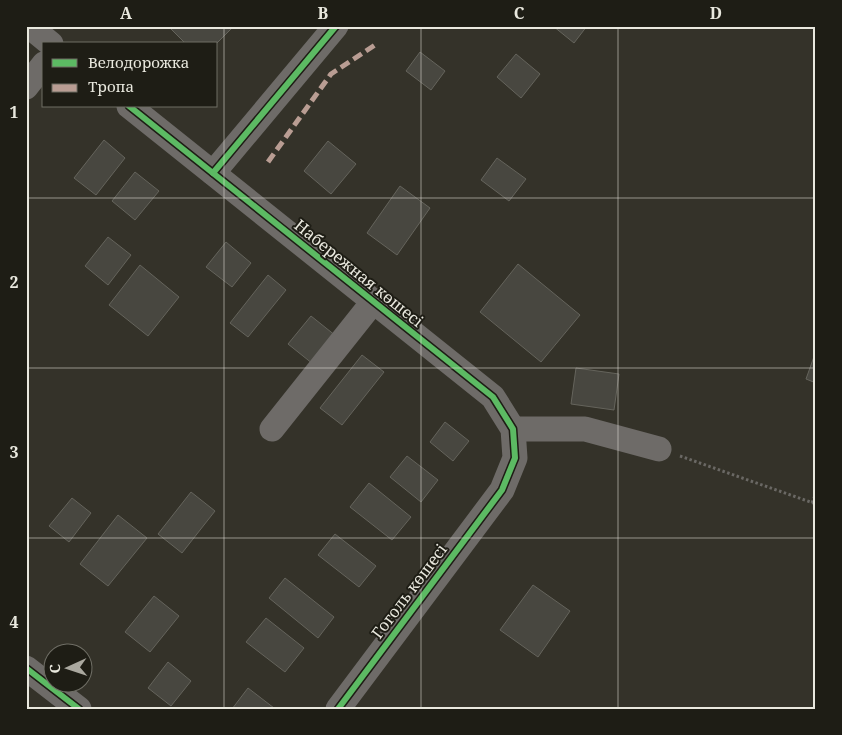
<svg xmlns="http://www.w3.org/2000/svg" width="842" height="735" viewBox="0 0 842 735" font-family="'Noto Serif',serif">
	<rect width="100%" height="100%" fill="#343229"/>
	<g fill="#484740" stroke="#65645c">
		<path d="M168,26h66l-18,18h-30z"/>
		<path d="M553,26h34l-13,17z"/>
		<path d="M420,52l25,19 -14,19 -25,-19z"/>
		<path d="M516,54l24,20 -19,24 -24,-21z"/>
		<path d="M104,140l21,18 -29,37 -22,-17z"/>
		<path d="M328,141l28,23 -25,30 -27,-23z"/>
		<path d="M497,158l29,21 -17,22 -28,-21z"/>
		<path d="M135,172l24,19 -24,29 -23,-19z"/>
		<path d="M400,186l30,22 -33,47 -30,-22z"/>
		<path d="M108,237l23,18 -23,30 -23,-19z"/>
		<path d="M226,242l25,21 -19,24 -26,-20z"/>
		<path d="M518,264l62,51 -39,47 -61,-50z"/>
		<path d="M140,265l39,32 -31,39 -39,-31z"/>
		<path d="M268,275l18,15 -38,47 -18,-14z"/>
		<path d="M311,316l25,20 -23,28 -25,-20z"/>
		<path d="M816,351v32l-10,-4z"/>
		<path d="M362,355l22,17 -42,53 -22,-17z"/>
		<path d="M576,368l43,6 -5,36 -43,-6z"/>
		<path d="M445,422l24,19 -16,20 -23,-19z"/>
		<path d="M407,456l31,24 -17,22 -31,-25z"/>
		<path d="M369,483l42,34 -19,23 -42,-33z"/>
		<path d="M191,492l24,19 -33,42 -24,-19z"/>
		<path d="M72,498l19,15 -22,29 -20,-16z"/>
		<path d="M118,515l29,23 -39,48 -28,-22z"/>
		<path d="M335,534l41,32 -17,21 -41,-32z"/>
		<path d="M285,578l49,39 -16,21 -49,-40z"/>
		<path d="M533,585l37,26 -32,46 -38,-27z"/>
		<path d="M154,596l25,20 -29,36 -25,-20z"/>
		<path d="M266,618l38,30 -19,24 -39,-30z"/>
		<path d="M168,662l23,19 -20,25 -23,-18z"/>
		<path d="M248,688l26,20 -1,1h-41z"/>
	</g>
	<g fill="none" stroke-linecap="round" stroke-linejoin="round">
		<g stroke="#6a6864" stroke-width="3" stroke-dasharray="2.5 2.5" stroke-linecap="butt">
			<path d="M680,456l136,48"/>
			<path d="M812,503l4,-10"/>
		</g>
		<g stroke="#6e6b68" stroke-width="25">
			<path d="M29,26l22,18"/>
			<path d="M26,87l18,-23"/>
			<path d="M129,106l364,291 20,32 2,29 -13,32 -164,219"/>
			<path d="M213,173l123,-147"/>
			<path d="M272,429l101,-127"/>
			<path d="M513,429h72l74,20"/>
			<path d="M26,668l53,41"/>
		</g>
		<path stroke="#b99d93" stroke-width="5" stroke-dasharray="10 5" stroke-linecap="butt" d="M268,162l63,-88 44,-29"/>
		<defs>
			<g id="cycleway">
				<path d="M129,106l364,291 20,32 2,29 -13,32 -164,219"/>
				<path d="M213,173l123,-147"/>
				<path d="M26,668l53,41"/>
			</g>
		</defs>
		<use href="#cycleway" stroke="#1e1d15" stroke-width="9"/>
		<use href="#cycleway" stroke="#5cba63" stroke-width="6"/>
	</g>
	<path fill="none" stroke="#e9e8de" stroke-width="1" stroke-opacity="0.55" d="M224,26v683M421,26v683M618,26v683M26,198h790M26,368h790M26,538h790"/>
	<g text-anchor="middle" stroke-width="4" stroke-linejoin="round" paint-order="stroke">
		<g font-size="16" fill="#e9e8de" stroke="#1e1d15">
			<text transform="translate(359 273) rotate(39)" y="6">Набережная көшесі</text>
			<text transform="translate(409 591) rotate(-53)" y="6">Гоголь көшесі</text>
		</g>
	</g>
	<rect width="842" height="735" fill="none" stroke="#1e1d15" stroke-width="55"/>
	<rect x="42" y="42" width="175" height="65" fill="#1e1d15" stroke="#6f6e65"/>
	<rect x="52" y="59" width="25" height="8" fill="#5cba63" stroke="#6f6e65"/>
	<text x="88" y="68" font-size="15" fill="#e9e8de">Велодорожка</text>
	<rect x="52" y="84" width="25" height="8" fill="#b99d93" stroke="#6f6e65"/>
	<text x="88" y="92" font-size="15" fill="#e9e8de">Тропа</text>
	<g transform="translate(68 668) rotate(267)"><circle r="24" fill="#1e1d15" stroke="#6f6e65"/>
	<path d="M0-4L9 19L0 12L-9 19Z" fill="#aaa89f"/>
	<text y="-8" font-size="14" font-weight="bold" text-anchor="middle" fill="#e9e8de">С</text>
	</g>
	<rect x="28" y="28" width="786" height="680" fill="none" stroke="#e9e8de" stroke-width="2"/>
	<g font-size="16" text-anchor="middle" font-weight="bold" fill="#e9e8de">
		<text x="126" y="19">A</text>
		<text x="323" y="19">B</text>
		<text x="519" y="19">C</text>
		<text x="716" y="19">D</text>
		<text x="14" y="118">1</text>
		<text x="14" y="288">2</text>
		<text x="14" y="458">3</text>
		<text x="14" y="628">4</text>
	</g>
</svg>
